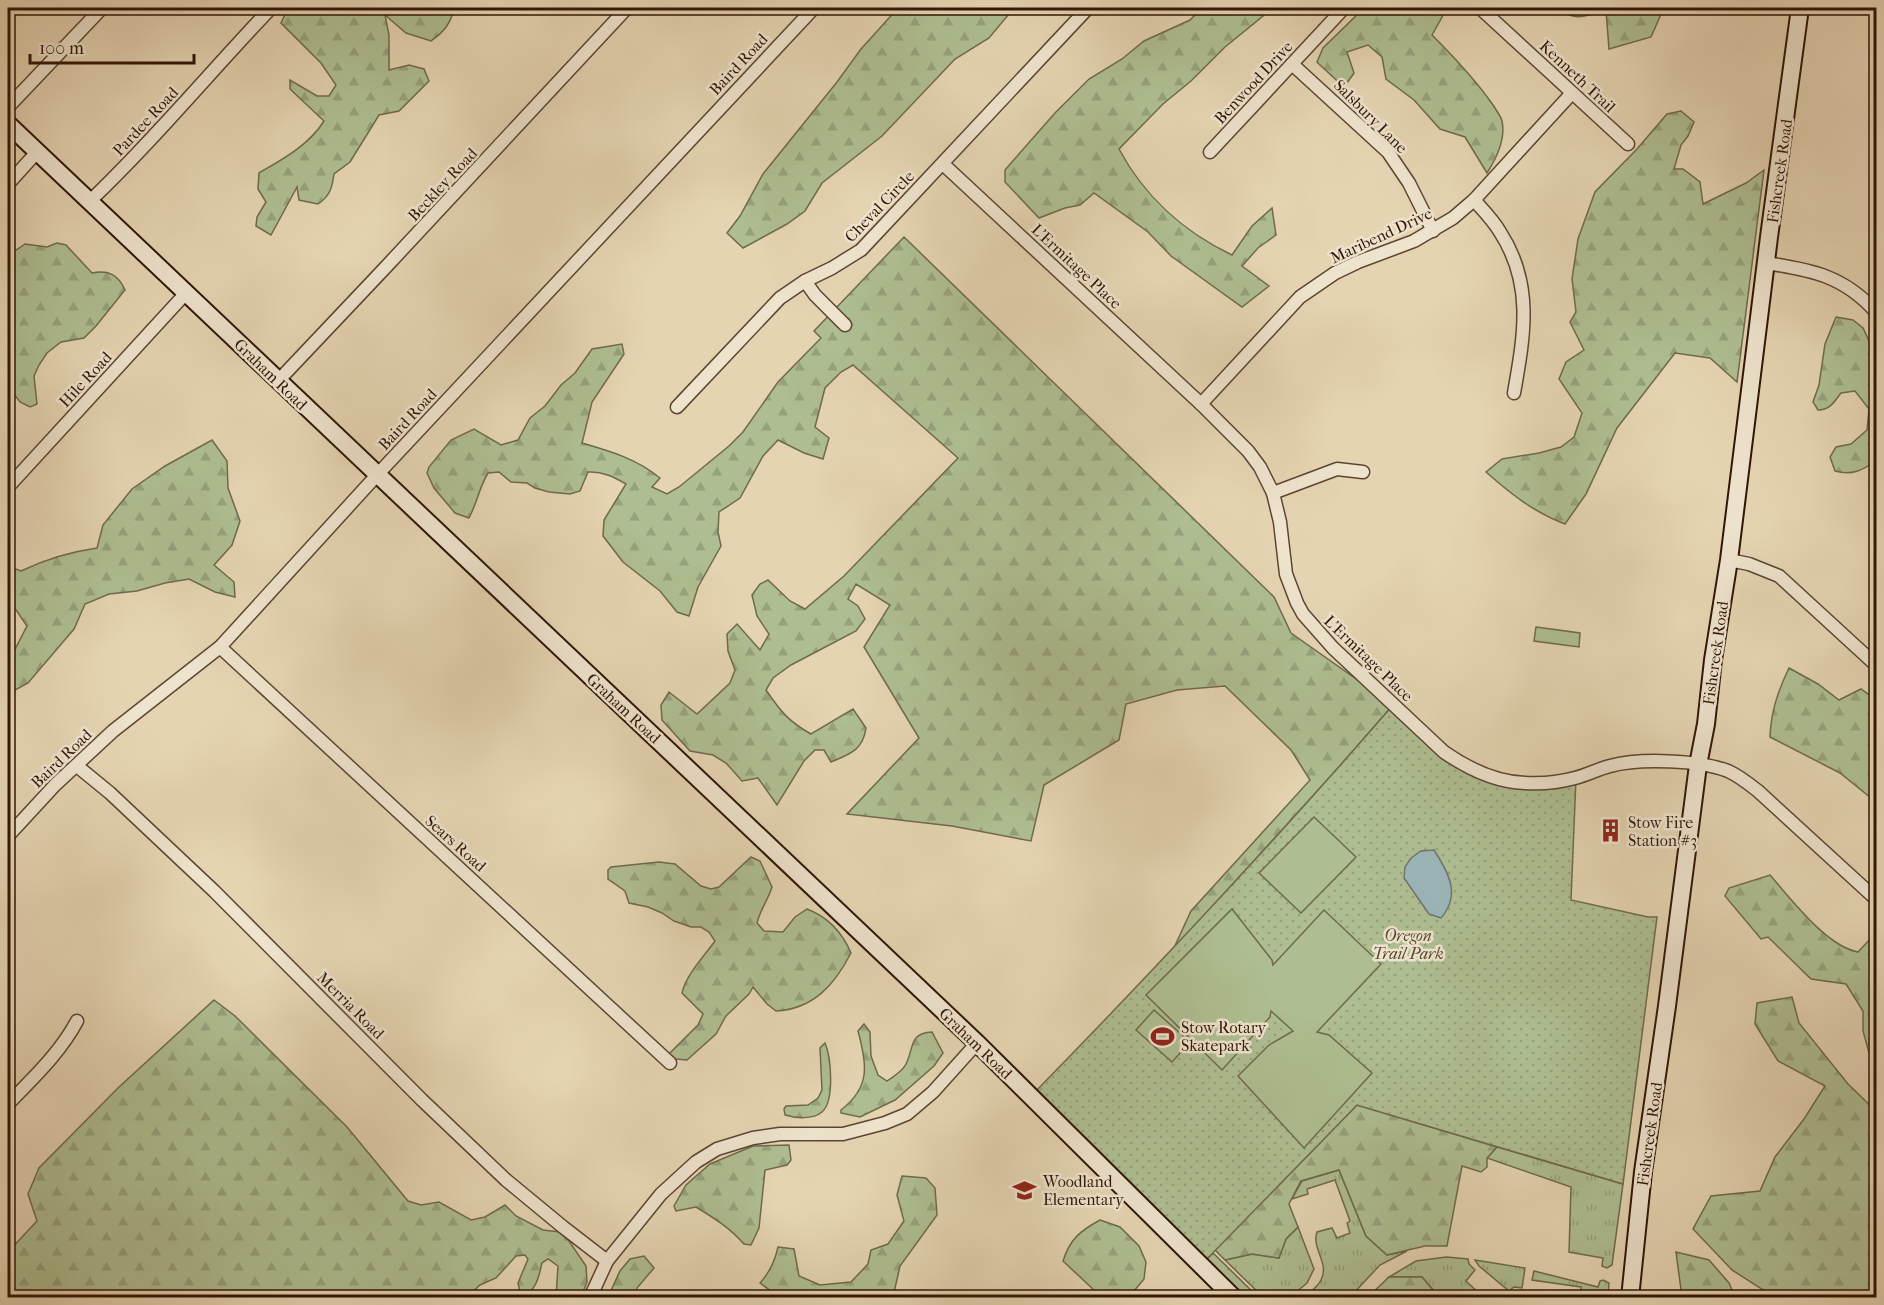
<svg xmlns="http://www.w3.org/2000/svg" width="1884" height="1305" viewBox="0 0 1884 1305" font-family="'IM FELL French Canon',serif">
	<defs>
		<pattern id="grass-tufts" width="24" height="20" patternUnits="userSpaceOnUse" patternTransform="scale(1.5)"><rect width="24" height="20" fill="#aebe92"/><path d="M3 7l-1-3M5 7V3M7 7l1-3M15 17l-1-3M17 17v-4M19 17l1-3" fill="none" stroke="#96a27c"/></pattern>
		<pattern id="forest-firs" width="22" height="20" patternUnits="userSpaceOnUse" patternTransform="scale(1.5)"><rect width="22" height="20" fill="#aebe92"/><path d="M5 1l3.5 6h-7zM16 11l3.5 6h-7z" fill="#96a27c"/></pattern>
		<pattern id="park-dots" width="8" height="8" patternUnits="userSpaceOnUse" patternTransform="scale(1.5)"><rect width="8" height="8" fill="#aebe92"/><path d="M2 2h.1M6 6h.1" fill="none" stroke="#96a27c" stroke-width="1.8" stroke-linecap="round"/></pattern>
	</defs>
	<rect width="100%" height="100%" fill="#e5d4b2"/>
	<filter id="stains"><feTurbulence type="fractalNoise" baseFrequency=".00333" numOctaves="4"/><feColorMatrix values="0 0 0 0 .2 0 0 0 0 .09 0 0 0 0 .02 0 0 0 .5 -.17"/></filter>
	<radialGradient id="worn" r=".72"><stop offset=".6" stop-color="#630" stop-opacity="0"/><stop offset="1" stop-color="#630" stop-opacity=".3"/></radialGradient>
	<g fill="url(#grass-tufts)" stroke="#6f6a4c" stroke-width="1.5">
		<path d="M1497,1147l126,37 -11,81 -5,3 -5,-2 1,-8 -34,-6 2,-65 -84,-29z"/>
		<path d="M1339,1170l27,66 21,19 20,-4 -27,14 -30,32h-46c6,-5 14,-10 17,-17 9,-17 -10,-32 -4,-48l15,-4 5,10 13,-5 -3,-10 3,-2 -15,-41 -28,9 1,5 -16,5 10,-18z"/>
		<path d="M1298,1227l16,42 -7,14 -17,14h-27l-38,-37 27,-6 27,4 7,-19z"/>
		<path d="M1213,1253l45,44h-11l-41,-37z"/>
		<path d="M1446,1257l22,2 1,5 6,6 -9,11 17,16h-44l-17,-20h-33l27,-16z"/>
		<path d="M1475,1260l50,8 -3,20 -8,-1 -5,4 -30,-25z"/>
		<path d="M1534,1271l64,16 2,-6 3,-1 6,3 -1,14h-28l1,-10 -49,-7z"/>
	</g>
	<g fill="url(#forest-firs)" stroke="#6f6a4c" stroke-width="1.5">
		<path d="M288,8h166c-3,15 -10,24 -23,33l-25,-8 -21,-18 4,20v35l20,-5 15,4 5,12 -30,30 -20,4 -29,47 -16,12c-2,14 -4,22 -16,30l-19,-4 -2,-13 -26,48 -15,-9 1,-9 9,-15 -8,-13 1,-16c24,-14 50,-28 65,-52l-34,-32v-9l27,16h12l7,-11 -15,-22 -40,-40z"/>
		<path d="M898,8h116l-25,30 -34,21 -73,77 -60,47 -17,28 -18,13 -44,24 -16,-15 13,-17 23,-42 74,-92 24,-33z"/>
		<path d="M1202,8h71l-48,39 -34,34 -28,23 -44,45c25,47 65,83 113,106l20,-29 20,-18 4,27 -18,13 -16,18 27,20 -27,21 -71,-51 -23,-24 -54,-39 -14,12 -15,3 -26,10 -34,-36v-12l50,-57 34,-34 33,-20 22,-18 46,-21z"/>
		<path d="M1364,8h81l1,2 -14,25c22,22 43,44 61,70 3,5 8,11 9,16 4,18 -6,38 -15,52l-22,-36 -25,-8 -26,-29 -28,-21 -4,-22 -14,-12 -21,7 7,21 -10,14 -25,-23 -2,-2 6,-14z"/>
		<path d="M1558,8h103l1,4 -11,25 -42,12 -3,-39c-19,5 -31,13 -48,-2z"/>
		<path d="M1681,111l13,11 -6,14 -7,9 -7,24h9l17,13 3,22 43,-21 18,-13 -27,212 -27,-24 -35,-5 -58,75 -31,66 -21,30c-32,-12 -55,-31 -79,-52l16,-13 37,-6 22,-6 13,-10 8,-24 -23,-34 7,-17 18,-12 -14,-28 6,-10 -4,-33 6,-40 17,-47 42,-43 30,-35z"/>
		<path d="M904,237l370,360 17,36 102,72 -55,63 -165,182 18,-39 119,-131 -19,-30 -66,-64 -48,4 -51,14 -7,36 -75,45 -13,56 -79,-15 -105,-12 72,-76 -55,-91 26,-42 -34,-21 -8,15 10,7 7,13 -9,12 -65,34 -18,13 -7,12c15,22 22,31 45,44l42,-25 13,19c-3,22 -16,26 -35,34l-7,-12h-9l-11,11 -27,44 -19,-27 -16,3 -16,-18 -13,-8 -23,-4 -28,-31 -1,-15 8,-13 28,22 33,-31 5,-13 -7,-19 -1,-17 10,-10 23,26 9,-16 -12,-18 -5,-21 8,-11 8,-4 22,21 15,8 39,-33 114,-118 -105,-93 -12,7 -16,16 -10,39 14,11 -6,21 -19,-6 -26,-13 -15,16 -23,42 -21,14 -1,20 3,14 -23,41 -9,29 -12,-4 -17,-21 -37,-29 -20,-26 1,-16 22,-36c-12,-7 -24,-13 -38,-12l-8,19 -10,3 -21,-2 -14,-4 -8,-5 -16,-1 -12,-10 -11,1c-9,15 -11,30 -19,45l-14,-5 -21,-25 -7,-15 2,-6 22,-27 23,-11 27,16 17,-5 12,-22 15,-12 16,-21 14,-12 17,-24 30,-5 2,10 -32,48 -10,41c28,8 55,16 78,35l-8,9 15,7 12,-7 50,-41 14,-14 35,-50 43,-44 -7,-7z"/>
		<path d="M57,243l9,2 26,28c16,-3 26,1 33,17l-29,36 -12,12 -23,4 -14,11 -8,12 -5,11 3,28 -7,3 -10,-5 -12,-16v-62l5,-1 -5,-9v-49l4,-12 13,-9 22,3z"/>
		<path d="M1836,317l17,3 10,8 13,28v105c-13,9 -24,15 -41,10l-5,-14 6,-10 15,-3 16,-14 2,-21 -14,-18 -14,2c-7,9 -11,17 -23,17l-5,-8 6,-17 6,-41z"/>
		<path d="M212,440l15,21 1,27 12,33 -8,24 -18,20 20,17 1,15 -20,-5 -26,-13 -24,4 -28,8 -28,3 -24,10 -11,25 -46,54 -20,11v-40l5,-1 14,-27 -19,-28v-32l13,5c25,-12 48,-19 76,-23l6,-23 29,-36 33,-23z"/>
		<path d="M1789,668l29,16 21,16 22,-11 15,11v102l-36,-29 -70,-36c1,-26 8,-46 19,-69z"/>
		<path d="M751,857l9,4 12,26c-4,13 -12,23 -15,36l7,8 19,1 12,-15 12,-8c21,8 35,23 44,44 -16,31 -37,56 -75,58l-9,-7 -14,-17 -4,7 -23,22 -10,18 -29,26 -11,-1 -7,-5 29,-29 5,-11 -21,-21c4,-18 22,-37 33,-52l-6,-9 -8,-5h-10l-17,-6 -12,-8 -14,-6 -19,-4 -4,-12 -17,-12v-9l3,-3 48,-5 16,2 26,22 10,3 8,-2z"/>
		<path d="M1770,875c21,24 56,71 88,77l14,-15 4,1v125l-5,-3 -8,-29v-20l-17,-27 -35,-5 -43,-42 -7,2 -36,-43 4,-8z"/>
		<path d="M1792,997l7,26 49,61 28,27v186h-102l-42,-27 -39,-41 18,-33 49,-5 15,-34 29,-38 21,-33 -47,-25 -23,-37 2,-21z"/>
		<path d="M214,1000l21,16 112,111 61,74 13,4 18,-3 32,18 14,-3 20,-12 11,11 27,14 17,2 9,9 17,25 1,16 -6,15h-25l2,-31 -10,-7 -6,4c-3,13 -6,30 -21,33l-3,-13 10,-24 -3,-4 -9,1 -20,22 -16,7 -13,12h-459v-45l29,-31 -9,-27 11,-26 80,-81z"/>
		<path d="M864,1024l6,8 1,24 7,19 9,6c7,-5 15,-9 19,-17 8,-16 3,-31 26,-32l11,21 -9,13 -39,34 -35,17 -19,-4v-3c30,-23 26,-46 17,-79z"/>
		<path d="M825,1043c6,14 10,58 -3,69 -9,8 -27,6 -37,3l-1,-6 2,-3 22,-1 10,-7 4,-8 -2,-42z"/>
		<path d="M1357,1105l140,42 -10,11v9l-6,5 -19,-6 -15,80h-22l-38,9 -21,-19 -27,-66 -38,11 -12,23 9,23 -12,12 -7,19 -27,-4 -27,6 -10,-10z"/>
		<path d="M789,1145l2,15 -4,5 -22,5 -6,58 -8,17 -7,-1c-14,-16 -30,-26 -48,-37l-20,4 -2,-5 12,-21 24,-21 43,-18z"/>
		<path d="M902,1176l24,2 9,10 2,27 -37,51 -7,31h-114l-19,-14c10,-11 15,-22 18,-36l16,2 5,27 21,9 31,-3 17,-18 3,-14 17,-6 16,-23 -7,-26z"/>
		<path d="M1100,1220l20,7 19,19 7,16 -2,17 -15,18h-24l-10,-6 -32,-30c7,-22 17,-30 37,-41z"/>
		<path d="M1676,1252l33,8 20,23 6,14h-53z"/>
		<path d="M644,1256l10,12 -17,20 -3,9h-26l12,-26 10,-12z"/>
		<path d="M1389,1277h33l17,20h-71z"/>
	</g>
	<path fill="url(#park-dots)" stroke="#6f6a4c" stroke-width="1.5" d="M1393,705l51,47 60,27 72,-1 -5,122 77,17h9l-34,267 -266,-79 -151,155 -171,-168c123,-126 243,-254 358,-387z"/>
	<g fill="#aebe92" stroke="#6f6a4c" stroke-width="1.5">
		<path d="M1536,627l44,6 -1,14 -45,-6z"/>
		<path d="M1314,817l42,40 -55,56 -42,-40z"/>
		<path d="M1232,909l40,51 1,5 51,-55 57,54 -64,68 12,3 43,38 -68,75 -66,-72 31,-31 24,-14 -22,-20 -1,6 -48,53 -76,-75z"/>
		<path d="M1154,1010l36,32 -18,20 -36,-32z"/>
	</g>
	<path fill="#9bb5b8" stroke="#707571" stroke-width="1.5" d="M1434,850c15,23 27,45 7,68l-12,-4 -25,-36 1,-11 6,-9 10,-7z"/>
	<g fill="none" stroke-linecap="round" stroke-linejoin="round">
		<defs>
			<g id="minor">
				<path d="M1480,8l148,136"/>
				<path d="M1292,64l96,88 21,31 24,48"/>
				<path d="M8,107l94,-99"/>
				<path d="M1210,152l134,-144"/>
				<path d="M943,164l258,240 47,47 12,16 13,26 7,29 6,52 11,29 6,11 30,34 111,104c23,16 52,30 81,31 16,1 35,-1 50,-5 12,-3 23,-9 35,-12 29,-8 89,-6 118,5 11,5 20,12 30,20l118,108"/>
				<path d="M8,184l29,-32"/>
				<path d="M1474,200c9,10 19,20 26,32 34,52 24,104 14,161"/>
				<path d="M90,201c64,-61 120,-129 181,-193"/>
				<path d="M1766,263c46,7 78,13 110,49"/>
				<path d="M805,281l10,14 30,30"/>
				<path d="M278,381l106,-112 243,-261"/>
				<path d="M1201,404l99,-107 35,-24 23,-11 56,-21 39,-23 21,-18 98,-107"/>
				<path d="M677,407l103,-109 25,-17 27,-13 29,-18 227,-242"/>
				<path d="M8,487l178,-194"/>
				<path d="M1273,493l64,-24 26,3"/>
				<path d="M1729,560l20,4 30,12 97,89"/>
				<path d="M220,647l450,416"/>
				<path d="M77,766l33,27 104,98 208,209 84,80 57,47 44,34"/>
				<path d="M8,836l47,-51 58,-54 107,-84 157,-172 437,-467"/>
				<path d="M8,1104c25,-26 52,-51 69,-83"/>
				<path d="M590,1298l17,-37 54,-67 35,-32 21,-13 36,-11 27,-4h63l42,-11 22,-9 26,-22 44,-49"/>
			</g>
			<g id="secondary">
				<path d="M8,124l969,919 257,255"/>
				<path d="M1630,1298l13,-126 24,-166 31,-241 8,-41 7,-64 16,-100 40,-323 31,-229"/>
			</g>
		</defs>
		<use href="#minor" stroke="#5d4531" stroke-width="15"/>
		<use href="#secondary" stroke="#301506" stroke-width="20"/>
		<use href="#minor" stroke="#eee3cd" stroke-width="12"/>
		<use href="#secondary" stroke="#eee3cd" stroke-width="16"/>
	</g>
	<defs>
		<symbol id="building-bare" viewBox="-9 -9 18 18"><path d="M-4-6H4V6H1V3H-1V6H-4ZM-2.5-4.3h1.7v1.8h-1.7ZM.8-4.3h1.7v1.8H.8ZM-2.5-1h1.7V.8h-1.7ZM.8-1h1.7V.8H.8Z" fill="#8f2418" stroke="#eee3cd" stroke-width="2.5" paint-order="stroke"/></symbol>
		<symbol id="stadium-bare" viewBox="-9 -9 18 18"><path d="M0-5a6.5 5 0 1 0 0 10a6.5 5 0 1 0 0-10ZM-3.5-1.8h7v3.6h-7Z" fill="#8f2418" stroke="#eee3cd" stroke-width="2.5" paint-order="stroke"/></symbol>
		<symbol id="school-bare" viewBox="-9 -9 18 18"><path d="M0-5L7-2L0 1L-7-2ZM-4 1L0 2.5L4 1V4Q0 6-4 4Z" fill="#8f2418" stroke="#eee3cd" stroke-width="2.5" paint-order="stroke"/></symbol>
	</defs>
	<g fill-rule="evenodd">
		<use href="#building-bare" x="1594" y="814" width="33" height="33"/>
		<use href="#stadium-bare" x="1146" y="1020" width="33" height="33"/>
		<use href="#school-bare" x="1008" y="1174" width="33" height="33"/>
	</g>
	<g text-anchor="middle" stroke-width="5" stroke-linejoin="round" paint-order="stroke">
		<g font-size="16" fill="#301506" stroke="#eee3cd">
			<text transform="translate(738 64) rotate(-47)" y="6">Baird Road</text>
			<text transform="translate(1578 76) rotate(43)" y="6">Kenneth Trail</text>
			<text transform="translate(1253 82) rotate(-47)" y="6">Benwood Drive</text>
			<text transform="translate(1371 116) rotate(45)" y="6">Salsbury Lane</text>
			<text transform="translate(145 121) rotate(-47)" y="6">Pardee Road</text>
			<text transform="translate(1779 171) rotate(-82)" y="6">Fishcreek Road</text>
			<text transform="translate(442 184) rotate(-47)" y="6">Beckley Road</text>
			<text transform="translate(879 206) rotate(-46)" y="6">Cheval Circle</text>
			<text transform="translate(1381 235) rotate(-25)" y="6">Maribend Drive</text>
			<text transform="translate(1077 266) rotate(43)" y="6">L'Ermitage Place</text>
			<text transform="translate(271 374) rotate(44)" y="6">Graham Road</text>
			<text transform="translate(85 379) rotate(-47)" y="6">Hile Road</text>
			<text transform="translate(407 419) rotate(-47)" y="6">Baird Road</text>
			<text transform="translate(1715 653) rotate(-82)" y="6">Fishcreek Road</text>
			<text transform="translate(1369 658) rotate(44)" y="6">L'Ermitage Place</text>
			<text transform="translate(624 708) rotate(43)" y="6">Graham Road</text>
			<text transform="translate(61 758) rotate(-44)" y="6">Baird Road</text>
			<text transform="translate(456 843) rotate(42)" y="6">Sears Road</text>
			<text transform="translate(351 1005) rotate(45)" y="6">Merria Road</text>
			<text transform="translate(976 1043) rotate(44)" y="6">Graham Road</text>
			<text transform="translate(1649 1134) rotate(-82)" y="6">Fishcreek Road</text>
		</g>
		<g font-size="16" fill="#301506" stroke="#eee3cd" text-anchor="start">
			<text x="1628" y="828">Stow Fire<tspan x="1628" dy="18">Station #3</tspan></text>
			<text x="1181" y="1033">Stow Rotary<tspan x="1181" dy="18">Skatepark</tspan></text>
			<text x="1043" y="1187">Woodland<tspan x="1043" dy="18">Elementary</tspan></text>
		</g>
		<g font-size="16" font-style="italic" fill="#564830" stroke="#eee3cd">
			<text x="1408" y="941">Oregon<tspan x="1408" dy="18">Trail Park</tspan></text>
		</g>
	</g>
	<rect width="1884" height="1305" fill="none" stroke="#e5d4b2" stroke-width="30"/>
	<rect x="9" y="9" width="1866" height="1287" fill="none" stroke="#301506" stroke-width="3"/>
	<rect x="15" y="15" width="1854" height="1275" fill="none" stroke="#301506" stroke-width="1.5"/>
	<path d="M30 54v9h164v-9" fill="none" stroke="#301506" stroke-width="3"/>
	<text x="39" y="54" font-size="18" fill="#301506" stroke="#eee3cd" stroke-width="4.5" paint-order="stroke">100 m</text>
	<rect width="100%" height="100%" filter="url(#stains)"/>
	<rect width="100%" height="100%" fill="url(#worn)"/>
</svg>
